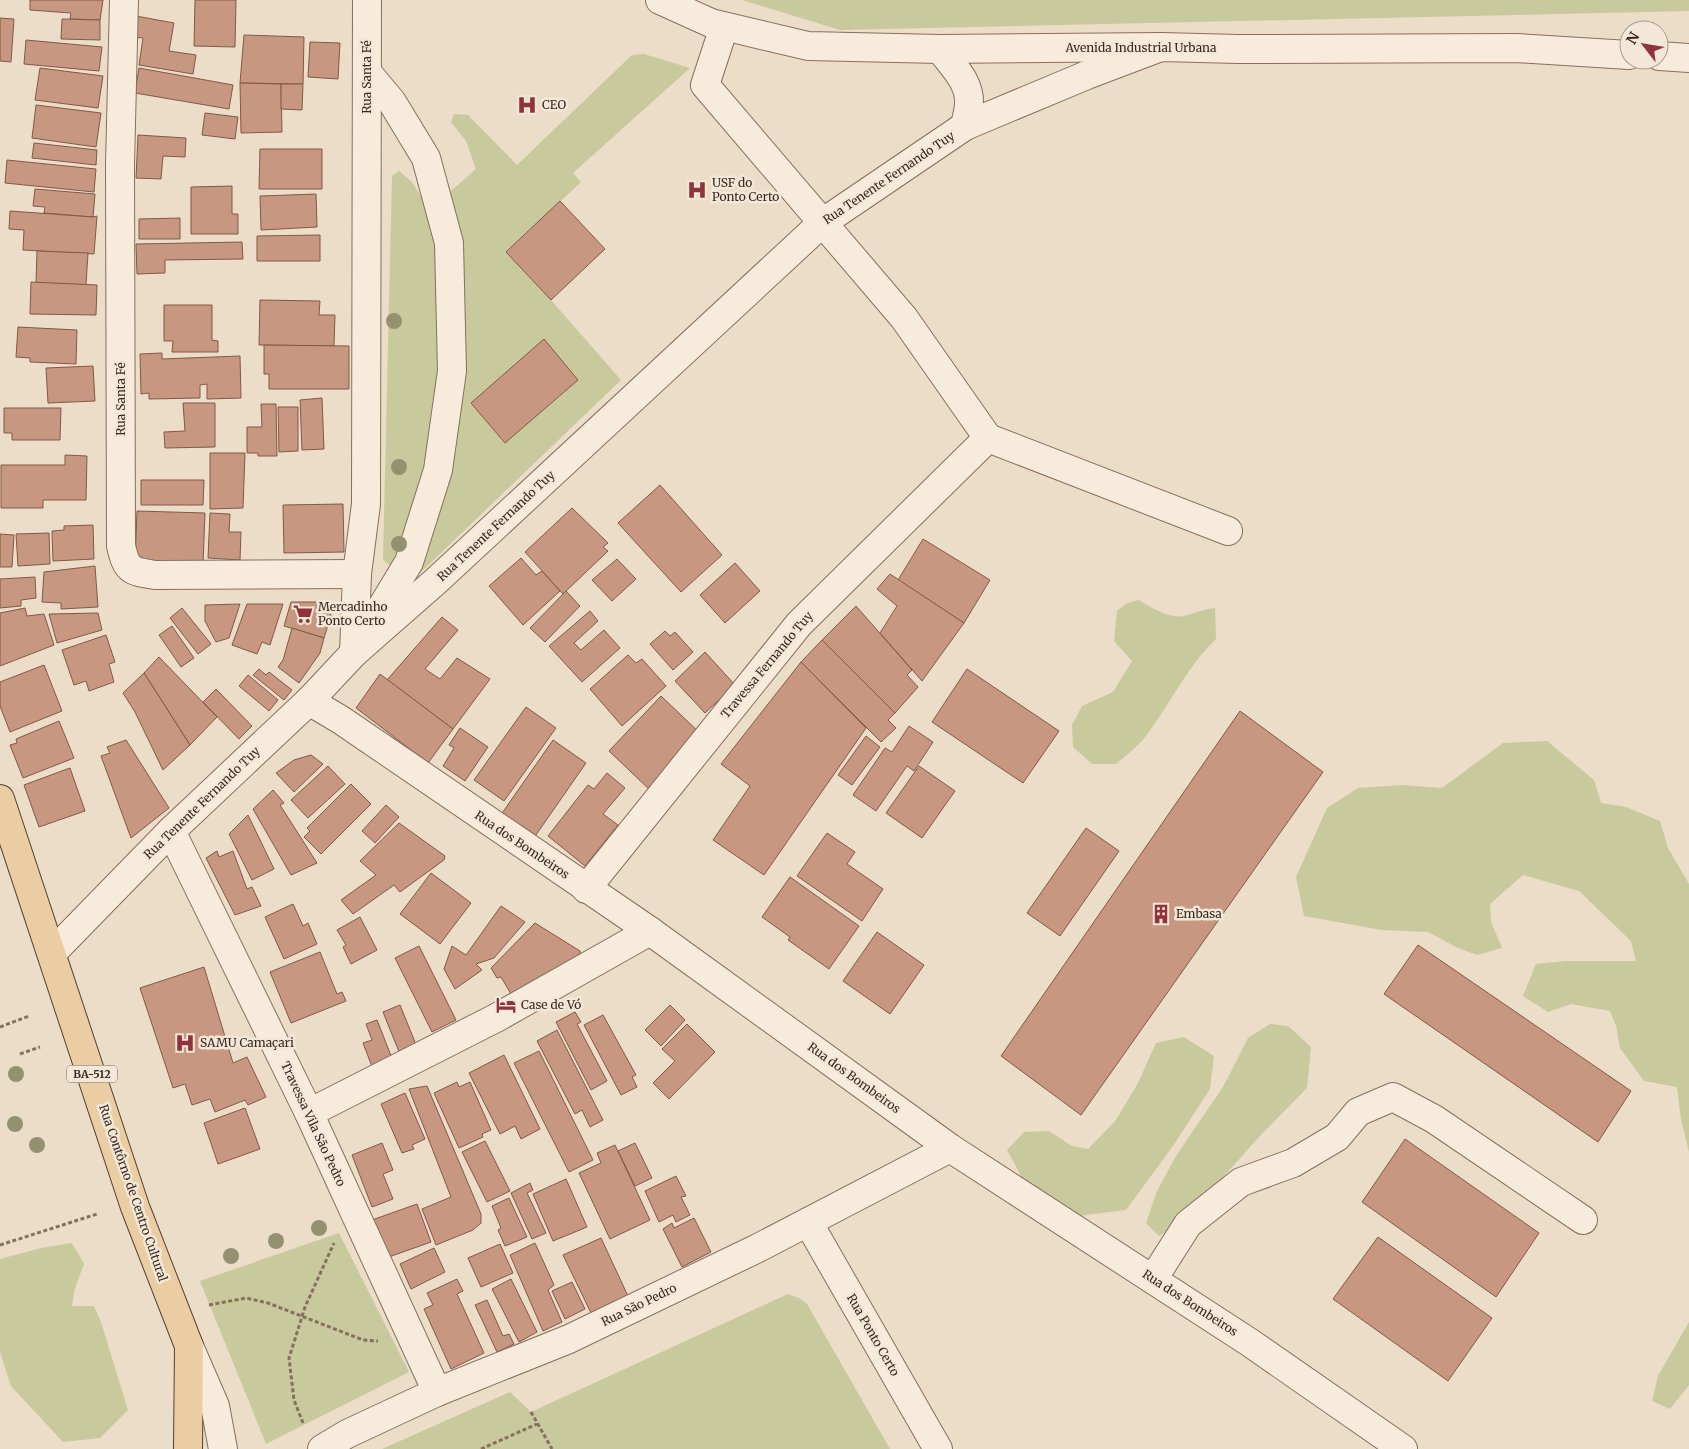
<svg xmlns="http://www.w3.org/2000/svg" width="1689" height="1449" viewBox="0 0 1689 1449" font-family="Merriweather,serif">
	<rect width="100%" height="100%" fill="#ebddc8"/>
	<g fill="#c8c99c">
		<path d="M742,0h947v11l-849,19z"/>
		<path d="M644,54l46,14 -117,105 8,9 -75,70 45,48 70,80 -202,194h-17l-19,-14 9,-384 7,-5 13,11 13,21 26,-12 25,-22 -10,-28 -15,-19 3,-8 14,1 49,50 115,-110z"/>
		<path d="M1139,600c10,7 32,19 45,16 11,-3 20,-7 31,-8l1,31c-29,27 -46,66 -71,98 -8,10 -19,18 -29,27h-24l-19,-17 -1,-22 10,-19 31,-14 19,-31 -18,-20 3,-30 10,-8z"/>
		<path d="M1547,741l47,39 7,23 25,4 34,14 8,27 21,36v268l-8,-33 -4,-32 -33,-6 -24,-33 -4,-22 -6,-15 -39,-7 -23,8 -25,-16 13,-32 30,-3h70l-5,-20 -52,-50 -56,-16 -33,29 1,18 11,26 -25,7 -21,-8 -28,-15 -46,-2 -78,-14 -8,-39 31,-69 31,-20 44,-3 40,3 61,-45z"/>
		<path d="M1270,1024l18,2 23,21 -4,41 -49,50 -40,45 -46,45 -13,8 -13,-13 11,-32 19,-35 47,-69 25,-49z"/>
		<path d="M1184,1037l30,19 -4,33 -37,57 -47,64 -49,6 -50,-29 -20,-37 17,-18 25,-1 23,15 16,3 28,-29 22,-37 18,-40z"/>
		<path d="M339,1233l70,139 -143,72 -66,-163z"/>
		<path d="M72,1243l12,21 -9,24 -3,18h22l7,16 27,88 -28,28 -37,4 -52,-56 -11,-34v-93l41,-11z"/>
		<path d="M788,1294l11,4 8,6 83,145h-508l128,-57 21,20z"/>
		<path d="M1689,1322v63l-19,24 -18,-8 6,-25z"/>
	</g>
	<g fill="#c79781" stroke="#835846">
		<path d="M30,0h73l-3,20 -30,-1 1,-6 -41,-3z"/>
		<path d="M195,0h41l-1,47 -41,-1z"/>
		<path d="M136,16l38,7 -5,28 27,4 -3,19 -54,-9 4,-27 -10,-1z"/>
		<path d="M0,18l14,1 -3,43 -11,-1z"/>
		<path d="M62,19l38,1v20l-39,-1z"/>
		<path d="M244,35l60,2 -1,47 -63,-1z"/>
		<path d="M26,40l76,7 -3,24 -75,-7z"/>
		<path d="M310,42l30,1 -2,36 -30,-2z"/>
		<path d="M40,68l63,8 -5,32 -63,-8z"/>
		<path d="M139,68l94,17 -4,24 -94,-16z"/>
		<path d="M240,83l41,1 1,48 -41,1z"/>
		<path d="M281,84h22l-1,26 -21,-1z"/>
		<path d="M36,105l65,8 -5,34 -64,-9z"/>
		<path d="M205,113l33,4 -3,22 -33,-4z"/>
		<path d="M138,135l48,3 -1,19 -22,-1 -2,23 -25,-1z"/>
		<path d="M34,143l63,7 -1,15 -64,-7z"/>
		<path d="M260,149h62v40h-63z"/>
		<path d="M7,160l89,9 -2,23 -89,-9z"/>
		<path d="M232,186v28h6v20h-47v-47z"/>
		<path d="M35,189l60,5 -2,23 -49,-4 1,-6 -12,-1z"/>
		<path d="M316,194l1,33 -56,3 -1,-34z"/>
		<path d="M560,201l45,48 -54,51 -45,-48z"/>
		<path d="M10,211l83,6 4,-1 -3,38 -71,-4 1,-20 -15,-1z"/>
		<path d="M180,218v21h-41v-20z"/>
		<path d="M320,235v26h-63v-25z"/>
		<path d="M242,242l1,17 -78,1v13l-28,1 -1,-30z"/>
		<path d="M37,251l51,2 -2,32 -50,-2z"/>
		<path d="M31,282l66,3 -1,30 -66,-1z"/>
		<path d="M260,300l60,1 -1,14h16l-1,31 -75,-1z"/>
		<path d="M164,305h48v35l6,1v11h-46l1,-11h-9z"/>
		<path d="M18,327l59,3 -1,34 -46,-2v-4l-14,-1z"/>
		<path d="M544,339l34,41 -73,63 -34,-40z"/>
		<path d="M264,345l85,1v43h-80v-15h-5z"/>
		<path d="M162,353v6l78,-3 1,42 -34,1v-15l-7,1v13l-51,1v-6l-8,1 -1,-40z"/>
		<path d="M93,366l2,35 -47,2 -2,-35z"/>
		<path d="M322,398l2,51 -22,1 -2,-50z"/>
		<path d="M183,403h32v44l-50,1 -1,-16 21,-1z"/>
		<path d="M261,404h15l1,52h-19v-3h-11v-26h15z"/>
		<path d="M278,407h20v44l-19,1z"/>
		<path d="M4,408h57l-1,32h-48v-7h-8z"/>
		<path d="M210,453h35l-2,55 -33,1z"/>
		<path d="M65,455l22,1 -1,44h-43v8h-42v-43h64z"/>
		<path d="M141,480h63l-1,25h-62z"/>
		<path d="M660,485l62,70 -41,37 -63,-69z"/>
		<path d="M343,504l1,48 -60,1 -1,-48z"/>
		<path d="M572,508l36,35 -5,4 5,4 -45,43 -38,-42z"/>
		<path d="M137,511l68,2 -2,52 -68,-3z"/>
		<path d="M210,513l20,1 -1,18h12l-1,28 -32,-2z"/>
		<path d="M93,525l1,34 -41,2 -1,-30 12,-1v-4z"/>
		<path d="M49,533l1,31 -32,2 -2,-32z"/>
		<path d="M0,534l14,1 -2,32h-12z"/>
		<path d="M923,539l67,41 -26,43 -66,-43z"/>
		<path d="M521,558l15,17 6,-4 18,20 -37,34 -34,-39z"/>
		<path d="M617,559l19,20 -24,22 -20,-21z"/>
		<path d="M735,563l25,28 -35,32 -25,-28z"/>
		<path d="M95,566l3,41 -37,2v-6l-19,-1 2,-30z"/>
		<path d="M890,574l74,49 -42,58 -42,-48 17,-27 -20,-17z"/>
		<path d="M35,577l1,21 -15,2v6l-21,2v-29z"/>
		<path d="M566,591l14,15 -35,36 -15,-14z"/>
		<path d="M291,602h31l9,13 -7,23 -40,-12z"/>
		<path d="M240,604l-11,34 -13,4 -11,-21v-16z"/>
		<path d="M247,604h36l-13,41 -8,-3 -5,12 -25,-9z"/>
		<path d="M856,606l56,64 -5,5 11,12 -23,26 -73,-73z"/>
		<path d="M25,608l2,8 17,-2 10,31 -54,21v-53z"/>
		<path d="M182,608l29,36 -13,10 -28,-36z"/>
		<path d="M590,611l8,10 -24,22 7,7 23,-20 16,18 -38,34 -33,-36z"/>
		<path d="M98,613l4,17 -45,13 -8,-29z"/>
		<path d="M442,617l16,13 -33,39 15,10 17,-21 33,21 -37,50 -66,-49z"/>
		<path d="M172,626l22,32 -13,9 -22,-32z"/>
		<path d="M292,628l32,10 -4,15 -21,30 -21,-16 5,-7z"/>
		<path d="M665,631l5,5 5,-4 18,20 -20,18 -23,-26z"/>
		<path d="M106,635l9,27 -6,2 5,18 -25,9 -3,-10 -12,4 -12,-35z"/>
		<path d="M822,640l73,73 -7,7 8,8 -15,14 -80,-80z"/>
		<path d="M705,652l30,33 -30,28 -30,-32z"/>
		<path d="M628,655l8,8 6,-4 24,27 -44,40 -32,-37z"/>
		<path d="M159,657l58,60 -27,28 -46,-72z"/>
		<path d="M801,662l65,66 -102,147 -51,-35 37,-54 -29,-22z"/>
		<path d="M44,665l18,46 -52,21 -10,-26v-24z"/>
		<path d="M259,669l7,6 3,-3 23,18 -8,10 -31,-25z"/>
		<path d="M967,669l92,62 -36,52 -91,-61z"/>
		<path d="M144,673l46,72 -27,25 -28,-58 -12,-19z"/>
		<path d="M380,674l73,55 -25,34 -72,-55z"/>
		<path d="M248,675l30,25 -9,11 -30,-25z"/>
		<path d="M216,689l36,37 -13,13 -36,-37z"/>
		<path d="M661,696l42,40 -52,55 -42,-40z"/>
		<path d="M526,707l30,21 -52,73 -30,-21z"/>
		<path d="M1240,711l83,61 -242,343 -80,-59z"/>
		<path d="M59,721l15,37 -51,20 -13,-33 7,-2 -1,-4z"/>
		<path d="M909,726l24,16 -19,29 -7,-5 -31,45 -23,-16 32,-47 7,4z"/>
		<path d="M460,728l28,19 -23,34 -22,-15 11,-18 -5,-3z"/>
		<path d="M866,736l14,11 -28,38 -14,-10z"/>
		<path d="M126,740l43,68 -38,30 -30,-82 9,-3 -3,-6z"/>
		<path d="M553,740l33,23 -55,79 -33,-23z"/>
		<path d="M311,755l12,9 -29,28 -18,-19 18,-13z"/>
		<path d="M328,766l17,18 -37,34 -17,-18z"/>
		<path d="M919,766l36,25 -33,47 -36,-25z"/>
		<path d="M70,768l15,43 -46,16 -15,-42z"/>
		<path d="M607,773l18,15 -22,26 15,11 -33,41 -37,-30 40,-51 6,4z"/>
		<path d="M351,784l20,20 -50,50 -17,-17 6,-6 -3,-3z"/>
		<path d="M273,790l11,13 -4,2 37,58 -26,12 -38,-66z"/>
		<path d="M386,805l13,12 -24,26 -13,-12z"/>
		<path d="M248,815l26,54 -22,11 -23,-46z"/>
		<path d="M399,823l46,33 -1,4 -44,32 -6,-7 -41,29 -12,-14 35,-25 -16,-14z"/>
		<path d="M1086,828l33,23 -59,85 -33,-23z"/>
		<path d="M827,833l28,19 -8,12 36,25 -21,32 -65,-45z"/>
		<path d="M217,851l2,6 14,-6 14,38 5,-2 9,19 -26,9 -29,-57z"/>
		<path d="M431,873l40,30 -31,41 -40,-30z"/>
		<path d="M790,877l69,49 -30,43 -41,-29 2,-3 -28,-20z"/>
		<path d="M293,904l10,22 5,-3 9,21 -33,15 -19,-42z"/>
		<path d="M501,906l24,16 -31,36 -18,6 6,6 -27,19 -11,-20 8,-23 14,9z"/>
		<path d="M360,917l17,33 -26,14 -8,-17 3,-2 -9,-15z"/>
		<path d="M535,923l45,28 1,13 -67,35 -13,-22 -4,1 -6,-10z"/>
		<path d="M877,932l47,33 -34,49 -47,-33z"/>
		<path d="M1418,945l213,146 -33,51 -214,-148z"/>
		<path d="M419,946l37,74 -24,12 -37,-74z"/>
		<path d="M320,952l17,42 5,-2 4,9 -55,22 -21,-51z"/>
		<path d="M204,967l29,96 14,-6 19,40 -18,8 -3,-5 -30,12 -5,-13 -18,6 -7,-21 -12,4 -33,-100z"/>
		<path d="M400,1005l19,47 -17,7 -19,-47z"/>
		<path d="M670,1005l15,15 -24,26 -16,-16z"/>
		<path d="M575,1012l6,10 -4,2 30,57 -16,9 -35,-68z"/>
		<path d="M603,1015l33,60 -4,2 5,10 -16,8 -37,-70z"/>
		<path d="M377,1020l16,41 -20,8 -10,-26 9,-3 -6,-16z"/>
		<path d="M687,1024l28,28 -46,47 -16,-16 22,-22 -13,-12z"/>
		<path d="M557,1030l46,90 -13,7 -8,-17 -7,4 -38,-73z"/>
		<path d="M539,1051l54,109 -24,12 -55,-109z"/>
		<path d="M504,1055l36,74 -19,10 -6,-13 -15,8 -31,-61z"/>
		<path d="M457,1082l2,5 11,-5 21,48 -9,4 1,3 -24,11 -25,-55z"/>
		<path d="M427,1086l54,128v9l-8,7 -37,15 -14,-36 29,-12 -42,-108z"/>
		<path d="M405,1093l20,46 -13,6 2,4 -12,4 -21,-49z"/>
		<path d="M245,1108l15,41 -42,15 -14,-41z"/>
		<path d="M1405,1139l134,94 -43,64 -134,-95z"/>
		<path d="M485,1141l25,50 -23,11 -25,-50z"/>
		<path d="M382,1143l11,27 -10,4 10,25 -21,8 -20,-52z"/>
		<path d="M635,1143l17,35 -17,8 -17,-35z"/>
		<path d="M615,1145l35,75 -40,19 -31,-66 22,-10 -4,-10z"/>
		<path d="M676,1176l10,20 -5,1 9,18 -14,7 -3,-7 -14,7 -14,-31z"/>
		<path d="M566,1179l21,48 -34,14 -20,-47z"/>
		<path d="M530,1183l3,7 -6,3 19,40 -14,6 -21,-46z"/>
		<path d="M509,1198l18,39 -22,9 -7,-16 3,-2 -9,-22z"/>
		<path d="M417,1204l14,38 -45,16 -14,-38z"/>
		<path d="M694,1218l17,34 -29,15 -19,-38 9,-6 2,5z"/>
		<path d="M1378,1237l114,81 -44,63 -115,-82z"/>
		<path d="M601,1238l27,58 -37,17 -28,-58z"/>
		<path d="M535,1243l19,42 -6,5 14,32 -19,9 -33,-76z"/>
		<path d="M500,1244l13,29 -32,14 -13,-29z"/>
		<path d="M434,1248l11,24 -34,17 -11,-25z"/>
		<path d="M457,1279l6,12 -6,3 27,59 -33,16 -27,-60 9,-4 -6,-12z"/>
		<path d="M511,1279l26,53 -18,10 -27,-53z"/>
		<path d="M572,1282l13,27 -20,10 -13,-28z"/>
		<path d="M487,1300l16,36 6,-2 5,10 -17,8 -22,-47z"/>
	</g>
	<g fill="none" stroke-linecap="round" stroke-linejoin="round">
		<defs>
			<g id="minor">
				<path d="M124,0l-4,165 1,381c6,25 9,25 34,29l202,-1"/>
				<path d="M660,0l51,23 97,23 132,3 221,-2 77,2 278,-1 113,7"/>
				<path d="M724,27l-19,58 199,233 84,120 240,93"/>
				<path d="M940,49c12,16 30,33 29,54 0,8 -3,16 -4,23"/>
				<path d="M1659,56l30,2"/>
				<path d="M367,72l25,30 34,56 23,85 3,128 -14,99 -29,92 -41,68"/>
				<path d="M354,653l3,-79 9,-70 1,-504"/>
				<path d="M309,701l32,19 309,211 300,217 299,194 154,107"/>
				<path d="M171,831l138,282 128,279"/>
				<path d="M586,889l213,-265 189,-186"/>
				<path d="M52,953l119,-122 138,-130 45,-48 82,-72 386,-358 143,-97 122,-51 74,-28"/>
				<path d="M309,1113l187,-95 154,-87"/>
				<path d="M808,1222l130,227"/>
				<path d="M1153,1279l35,-55 53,-42 52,-19 44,-26 21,-25 35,-15 41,22 149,101"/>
				<path d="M189,1346l26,60 8,43"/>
				<path d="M322,1449l25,-15 90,-42 132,-53 189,-91 192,-100"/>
			</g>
			<path id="major" d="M0,799l135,408 54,139 -1,103"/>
		</defs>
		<use href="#minor" stroke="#866f5e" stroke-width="30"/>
		<use href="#major" stroke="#543e32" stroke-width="30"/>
		<g stroke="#866f5e" stroke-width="3" stroke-dasharray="4 2.5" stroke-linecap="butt">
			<path d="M0,1027l29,-11"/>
			<path d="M20,1054l20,-7"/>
			<path d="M0,1245l97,-31"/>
			<path d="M209,1305l37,-7 22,5 95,37 15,1"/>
			<path d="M531,1412l21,37"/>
			<path d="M303,1423l-9,-23 -5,-42 16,-51 29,-64"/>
			<path d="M481,1449l56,-25"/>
		</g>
		<use href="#minor" stroke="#f7ebdb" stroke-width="28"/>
		<use href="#major" stroke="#ebcda3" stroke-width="28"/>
	</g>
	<g fill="#949171">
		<circle cx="394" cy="321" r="8"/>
		<circle cx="399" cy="467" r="8"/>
		<circle cx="399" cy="544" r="8"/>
		<circle cx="16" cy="1074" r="8"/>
		<circle cx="15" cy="1124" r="8"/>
		<circle cx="37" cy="1145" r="8"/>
		<circle cx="319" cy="1228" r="8"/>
		<circle cx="276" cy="1241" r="8"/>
		<circle cx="231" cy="1256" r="8"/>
	</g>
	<defs>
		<symbol id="hospital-bare" viewBox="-9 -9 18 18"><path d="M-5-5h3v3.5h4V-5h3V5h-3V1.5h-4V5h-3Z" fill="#91333d" stroke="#f3e8d7" stroke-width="2.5" paint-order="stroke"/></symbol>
		<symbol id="supermarket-bare" viewBox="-9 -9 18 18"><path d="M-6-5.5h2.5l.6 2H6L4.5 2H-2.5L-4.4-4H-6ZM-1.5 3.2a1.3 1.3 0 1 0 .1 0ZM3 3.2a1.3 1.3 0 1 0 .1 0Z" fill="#91333d" stroke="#f3e8d7" stroke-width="2.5" paint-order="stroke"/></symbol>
		<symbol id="building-bare" viewBox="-9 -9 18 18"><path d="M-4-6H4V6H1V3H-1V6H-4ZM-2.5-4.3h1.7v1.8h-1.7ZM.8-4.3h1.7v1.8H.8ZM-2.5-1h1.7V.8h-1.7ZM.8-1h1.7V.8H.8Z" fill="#91333d" stroke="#f3e8d7" stroke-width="2.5" paint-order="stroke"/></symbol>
		<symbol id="hotel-bare" viewBox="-9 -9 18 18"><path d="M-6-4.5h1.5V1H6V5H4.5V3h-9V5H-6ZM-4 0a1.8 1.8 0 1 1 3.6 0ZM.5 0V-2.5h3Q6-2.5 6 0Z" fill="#91333d" stroke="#f3e8d7" stroke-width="2.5" paint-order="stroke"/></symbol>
	</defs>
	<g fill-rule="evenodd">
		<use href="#hospital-bare" x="513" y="91" width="28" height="28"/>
		<use href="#hospital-bare" x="683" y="176" width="28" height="28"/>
		<use href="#supermarket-bare" x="289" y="600" width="28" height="28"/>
		<use href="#building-bare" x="1147" y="900" width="28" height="28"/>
		<use href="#hotel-bare" x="492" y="991" width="28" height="28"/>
		<use href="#hospital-bare" x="171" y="1029" width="28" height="28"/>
	</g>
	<g text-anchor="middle" stroke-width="5" stroke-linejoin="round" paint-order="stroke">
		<rect fill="#f3e8d7" stroke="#6f6258" stroke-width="1" x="67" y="1065.5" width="50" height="17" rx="4"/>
		<g font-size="11" font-weight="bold" fill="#372921">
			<text x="92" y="1078">BA-512</text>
		</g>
		<g font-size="12" fill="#372921" stroke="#f3e8d7">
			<text x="1141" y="52">Avenida Industrial Urbana</text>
			<text transform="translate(367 77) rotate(-90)" y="4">Rua Santa Fé</text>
			<text transform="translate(889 178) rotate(-34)" y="4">Rua Tenente Fernando Tuy</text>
			<text transform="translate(121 399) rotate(-90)" y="4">Rua Santa Fé</text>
			<text transform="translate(496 526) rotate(-43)" y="4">Rua Tenente Fernando Tuy</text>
			<text transform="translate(767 665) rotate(-50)" y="4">Travessa Fernando Tuy</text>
			<text transform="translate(202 803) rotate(-44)" y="4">Rua Tenente Fernando Tuy</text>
			<text transform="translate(522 845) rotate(34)" y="4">Rua dos Bombeiros</text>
			<text transform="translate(854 1078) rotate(36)" y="4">Rua dos Bombeiros</text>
			<text transform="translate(313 1124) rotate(65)" y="4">Travessa Vila São Pedro</text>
			<text transform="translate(133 1193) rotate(71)" y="4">Rua Contôrno de Centro Cultural</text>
			<text transform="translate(1190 1303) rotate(33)" y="4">Rua dos Bombeiros</text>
			<text transform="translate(639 1305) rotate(-26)" y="4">Rua São Pedro</text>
			<text transform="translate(873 1335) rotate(60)" y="4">Rua Ponto Certo</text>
		</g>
		<g font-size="12" fill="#372921" stroke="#f3e8d7" text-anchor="start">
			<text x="542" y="109">CEO</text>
			<text x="712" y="187">USF do<tspan x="712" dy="14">Ponto Certo</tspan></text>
			<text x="318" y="611">Mercadinho<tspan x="318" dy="14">Ponto Certo</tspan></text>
			<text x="1176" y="918">Embasa</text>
			<text x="521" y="1009">Case de Vó</text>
			<text x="200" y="1047">SAMU Camaçari</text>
		</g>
	</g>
	<g transform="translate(1644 45) rotate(301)"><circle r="24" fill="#f3e8d7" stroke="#a89c8e"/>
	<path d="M0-4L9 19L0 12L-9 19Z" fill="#91333d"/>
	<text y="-8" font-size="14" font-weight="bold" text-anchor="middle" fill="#372921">N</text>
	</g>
</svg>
